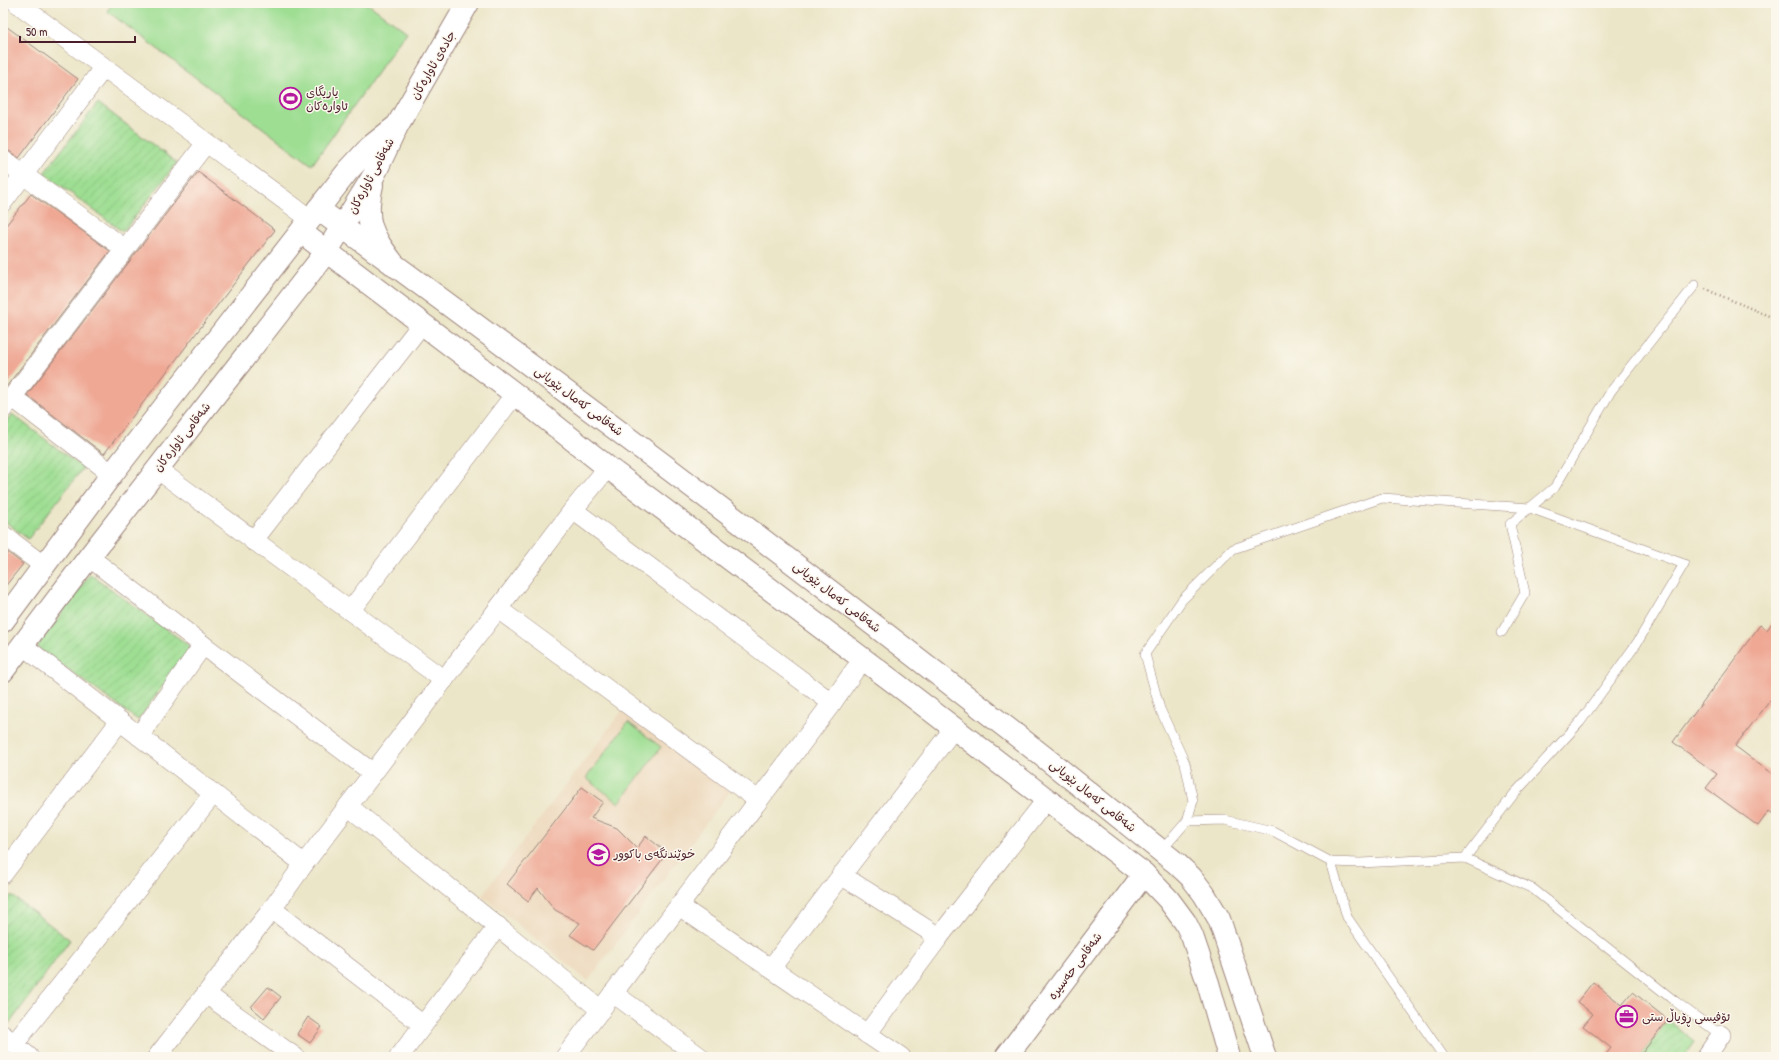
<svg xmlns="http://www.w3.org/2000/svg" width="1779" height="1060" viewBox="0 0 1779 1060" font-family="'Patrick Hand','Playpen Sans Arabic',sans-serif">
	<defs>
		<pattern id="garden-furrows" width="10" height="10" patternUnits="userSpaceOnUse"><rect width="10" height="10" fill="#9ede93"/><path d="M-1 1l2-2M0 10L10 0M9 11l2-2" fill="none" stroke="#8abe7f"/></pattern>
	</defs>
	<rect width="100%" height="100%" fill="#fbf7ec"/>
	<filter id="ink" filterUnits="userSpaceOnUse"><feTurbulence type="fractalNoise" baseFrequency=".025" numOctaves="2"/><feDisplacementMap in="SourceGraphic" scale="8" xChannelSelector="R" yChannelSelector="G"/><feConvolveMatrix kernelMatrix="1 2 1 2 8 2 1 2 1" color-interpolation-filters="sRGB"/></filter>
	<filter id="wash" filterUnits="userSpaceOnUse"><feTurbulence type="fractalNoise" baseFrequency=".012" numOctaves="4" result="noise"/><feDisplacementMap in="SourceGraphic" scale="16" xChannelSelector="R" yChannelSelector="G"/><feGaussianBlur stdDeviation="0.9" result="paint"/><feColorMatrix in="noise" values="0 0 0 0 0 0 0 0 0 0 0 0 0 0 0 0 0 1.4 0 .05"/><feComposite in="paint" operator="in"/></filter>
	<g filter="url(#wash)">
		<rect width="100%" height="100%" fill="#ece6c9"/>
		<path fill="#ecd7ba" d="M622,711l108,80 -142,190 -106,-86z"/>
		<g fill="#9ede93" stroke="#747e5f">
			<path d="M113,3h254l39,29 -94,133 -205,-154z"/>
			<path d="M628,722l33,25 -42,56 -33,-25z"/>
		</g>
		<g fill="url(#garden-furrows)" stroke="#747e5f">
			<path d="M98,103l79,60 -54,69 -79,-59z"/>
			<path d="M12,414l71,54 -55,71 -25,-19v-94z"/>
			<path d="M90,574l101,73 -53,73 -101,-73z"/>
			<path d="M11,895l59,45 -60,83 -7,-6v-111z"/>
			<path d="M1668,1020l27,22 -11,15h-45z"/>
		</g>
		<g id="blocks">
			<g fill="#efa894">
				<path d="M3,24l75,55 -59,79 -10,-7 -6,-2z"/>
				<path d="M198,172l77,58 -171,224 -77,-59z"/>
				<path d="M31,194l79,57 -107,140v-162z"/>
				<path d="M3,549l20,15 -20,25z"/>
				<path d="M1776,617v76l-41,53 41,31v39l-7,-5 -11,15 -52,-38 11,-14 -44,-32 87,-117 7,5z"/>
				<path d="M582,787l21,15 -12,16 26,10 20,20 9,-12 21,17 -74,97 -23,-15 10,-12 -25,-13 -17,-22 -10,13 -21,-17z"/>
				<path d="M1593,982l29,23 11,-13 35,28 -29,37h-35l7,-9 -28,-22 10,-12 -16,-12z"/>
				<path d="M268,987l13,10 -17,21 -13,-11z"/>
				<path d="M308,1017l14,10 -12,16 -13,-9z"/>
			</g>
		</g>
	</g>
	<g filter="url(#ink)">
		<use href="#blocks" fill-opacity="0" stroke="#9b827a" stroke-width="1"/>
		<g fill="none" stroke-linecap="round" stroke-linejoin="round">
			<defs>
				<g id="service">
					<path d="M1502,632l23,-39 -15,-69 45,-37 56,-96 84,-106"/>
					<path d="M1187,821l6,-20 -8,-38 -25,-54 -15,-55 37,-54 51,-51 149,-51 148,10 154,56 -47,79 -57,79 -66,72 -49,64"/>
					<path d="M1161,851l26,-30 38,-1 48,11 58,31 29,1 105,-5 68,31 143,113 45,33"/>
					<path d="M1331,862l16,55 97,140"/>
				</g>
				<g id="minor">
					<path d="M17,3l293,216"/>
					<path d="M3,160l122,89"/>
					<path d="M3,202l101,-135"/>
					<path d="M12,397l100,77"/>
					<path d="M3,409l203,-266"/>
					<path d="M157,469l287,211"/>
					<path d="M573,510l259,193"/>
					<path d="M3,535l41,31"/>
					<path d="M253,541l161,-207 7,-11"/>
					<path d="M89,557l114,88 170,128"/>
					<path d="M498,609l260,191"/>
					<path d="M350,611l165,-217"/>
					<path d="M22,645l282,219"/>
					<path d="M139,736l64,-91"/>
					<path d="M348,806l253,204"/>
					<path d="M3,874l117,-153"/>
					<path d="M841,875l98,62"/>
					<path d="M679,906l222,151"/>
					<path d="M272,909l151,116"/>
					<path d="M771,968l183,-240"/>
					<path d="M613,993l87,64"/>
					<path d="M206,994l89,63"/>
					<path d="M867,1034l72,-97 108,-138"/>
					<path d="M3,1035l26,22"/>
					<path d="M14,1044l199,-250"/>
					<path d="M157,1057l115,-148 32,-45 269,-354 27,-33 6,-11"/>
					<path d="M399,1057l99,-131"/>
					<path d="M565,1057l267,-354 22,-32 10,-11"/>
					<path d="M1706,1057l15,-22"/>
				</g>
				<path id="tertiary" d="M1006,1057l138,-183"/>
				<g id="secondary">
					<path d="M318,209c233,170 462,342 689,519 57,44 113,90 169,135l15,14 13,17 15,25 46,138"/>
					<path d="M301,232l214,162 91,72 289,217 249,191 24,25 17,23 7,14 16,47 21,74"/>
				</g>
				<g id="primary">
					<path d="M372,185c-9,39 1,51 23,81"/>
					<path d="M3,621l109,-147 235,-302 23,-25 24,-19"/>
					<path d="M3,671l86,-114 238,-306 47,-76 23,-49 71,-123"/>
				</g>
			</defs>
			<use href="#service" stroke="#9b827a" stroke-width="10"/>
			<use href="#minor" stroke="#9b827a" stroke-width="20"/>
			<use href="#tertiary" stroke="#9b827a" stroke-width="24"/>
			<use href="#secondary" stroke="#9b827a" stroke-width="24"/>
			<use href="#primary" stroke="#9b827a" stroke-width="24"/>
			<g stroke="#9b827a" stroke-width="2.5" stroke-dasharray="1 3" stroke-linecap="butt">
				<path d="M1705,289l71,30"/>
				<path d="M1641,1054l4,3"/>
			</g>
			<use href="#service" stroke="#fff" stroke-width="9"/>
			<use href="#minor" stroke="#fff" stroke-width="19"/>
			<use href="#tertiary" stroke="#fff" stroke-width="22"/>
			<use href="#secondary" stroke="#fff" stroke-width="22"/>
			<use href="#primary" stroke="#fff" stroke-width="22"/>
		</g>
	</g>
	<defs>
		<symbol id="stadium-ring" viewBox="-11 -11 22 22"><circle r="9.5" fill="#fbf7ec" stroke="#b5179e" stroke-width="1.5"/><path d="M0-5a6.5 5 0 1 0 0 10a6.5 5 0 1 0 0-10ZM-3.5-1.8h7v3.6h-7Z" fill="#b5179e"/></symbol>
		<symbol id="school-ring" viewBox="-11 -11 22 22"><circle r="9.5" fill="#fbf7ec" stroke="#b5179e" stroke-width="1.5"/><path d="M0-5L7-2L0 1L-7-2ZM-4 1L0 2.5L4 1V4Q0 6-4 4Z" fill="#b5179e"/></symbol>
		<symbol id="office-ring" viewBox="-11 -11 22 22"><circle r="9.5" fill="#fbf7ec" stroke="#b5179e" stroke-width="1.5"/><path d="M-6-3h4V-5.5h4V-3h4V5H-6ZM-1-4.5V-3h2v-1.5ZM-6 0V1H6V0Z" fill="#b5179e"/></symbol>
	</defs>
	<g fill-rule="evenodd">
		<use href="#stadium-ring" x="278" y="86" width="25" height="25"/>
		<use href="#school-ring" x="586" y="842" width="25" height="25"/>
		<use href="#office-ring" x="1614" y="1004" width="25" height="25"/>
	</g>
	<g text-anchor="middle" stroke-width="3" stroke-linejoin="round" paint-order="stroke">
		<g font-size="12" fill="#4a1f2b" stroke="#fbf7ec">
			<text transform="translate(433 65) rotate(-60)" y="4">جادەی ئاوارەکان</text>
			<text transform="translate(371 176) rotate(-62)" y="4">شەقامی ئاوارەکان</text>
			<text transform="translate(579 401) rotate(37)" y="4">شەقامی کەمال بێویانی</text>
			<text transform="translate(182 437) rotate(-52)" y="4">شەقامی ئاوارەکان</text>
			<text transform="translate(837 597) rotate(38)" y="4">شەقامی کەمال بێویانی</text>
			<text transform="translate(1093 796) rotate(39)" y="4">شەقامی کەمال بێویانی</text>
			<text transform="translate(1075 966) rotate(-53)" y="4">شەقامی حەسیرە</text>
		</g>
		<g font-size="12" fill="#4a1f2b" stroke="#fbf7ec" text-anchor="start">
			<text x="306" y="96">یاریگای<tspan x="306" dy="14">ئاوارەکان</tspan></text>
			<text x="614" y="858">خوێندنگەی باکوور</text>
			<text x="1642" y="1021">ئۆفیسی ڕۆیاڵ ستی</text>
		</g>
	</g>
	<rect width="1779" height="1060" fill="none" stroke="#fbf7ec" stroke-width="16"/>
	<path d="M20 36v6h115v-6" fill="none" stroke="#4a1f2b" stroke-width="2"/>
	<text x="26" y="36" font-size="12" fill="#4a1f2b" stroke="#fbf7ec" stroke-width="3" paint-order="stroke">50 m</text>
</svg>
